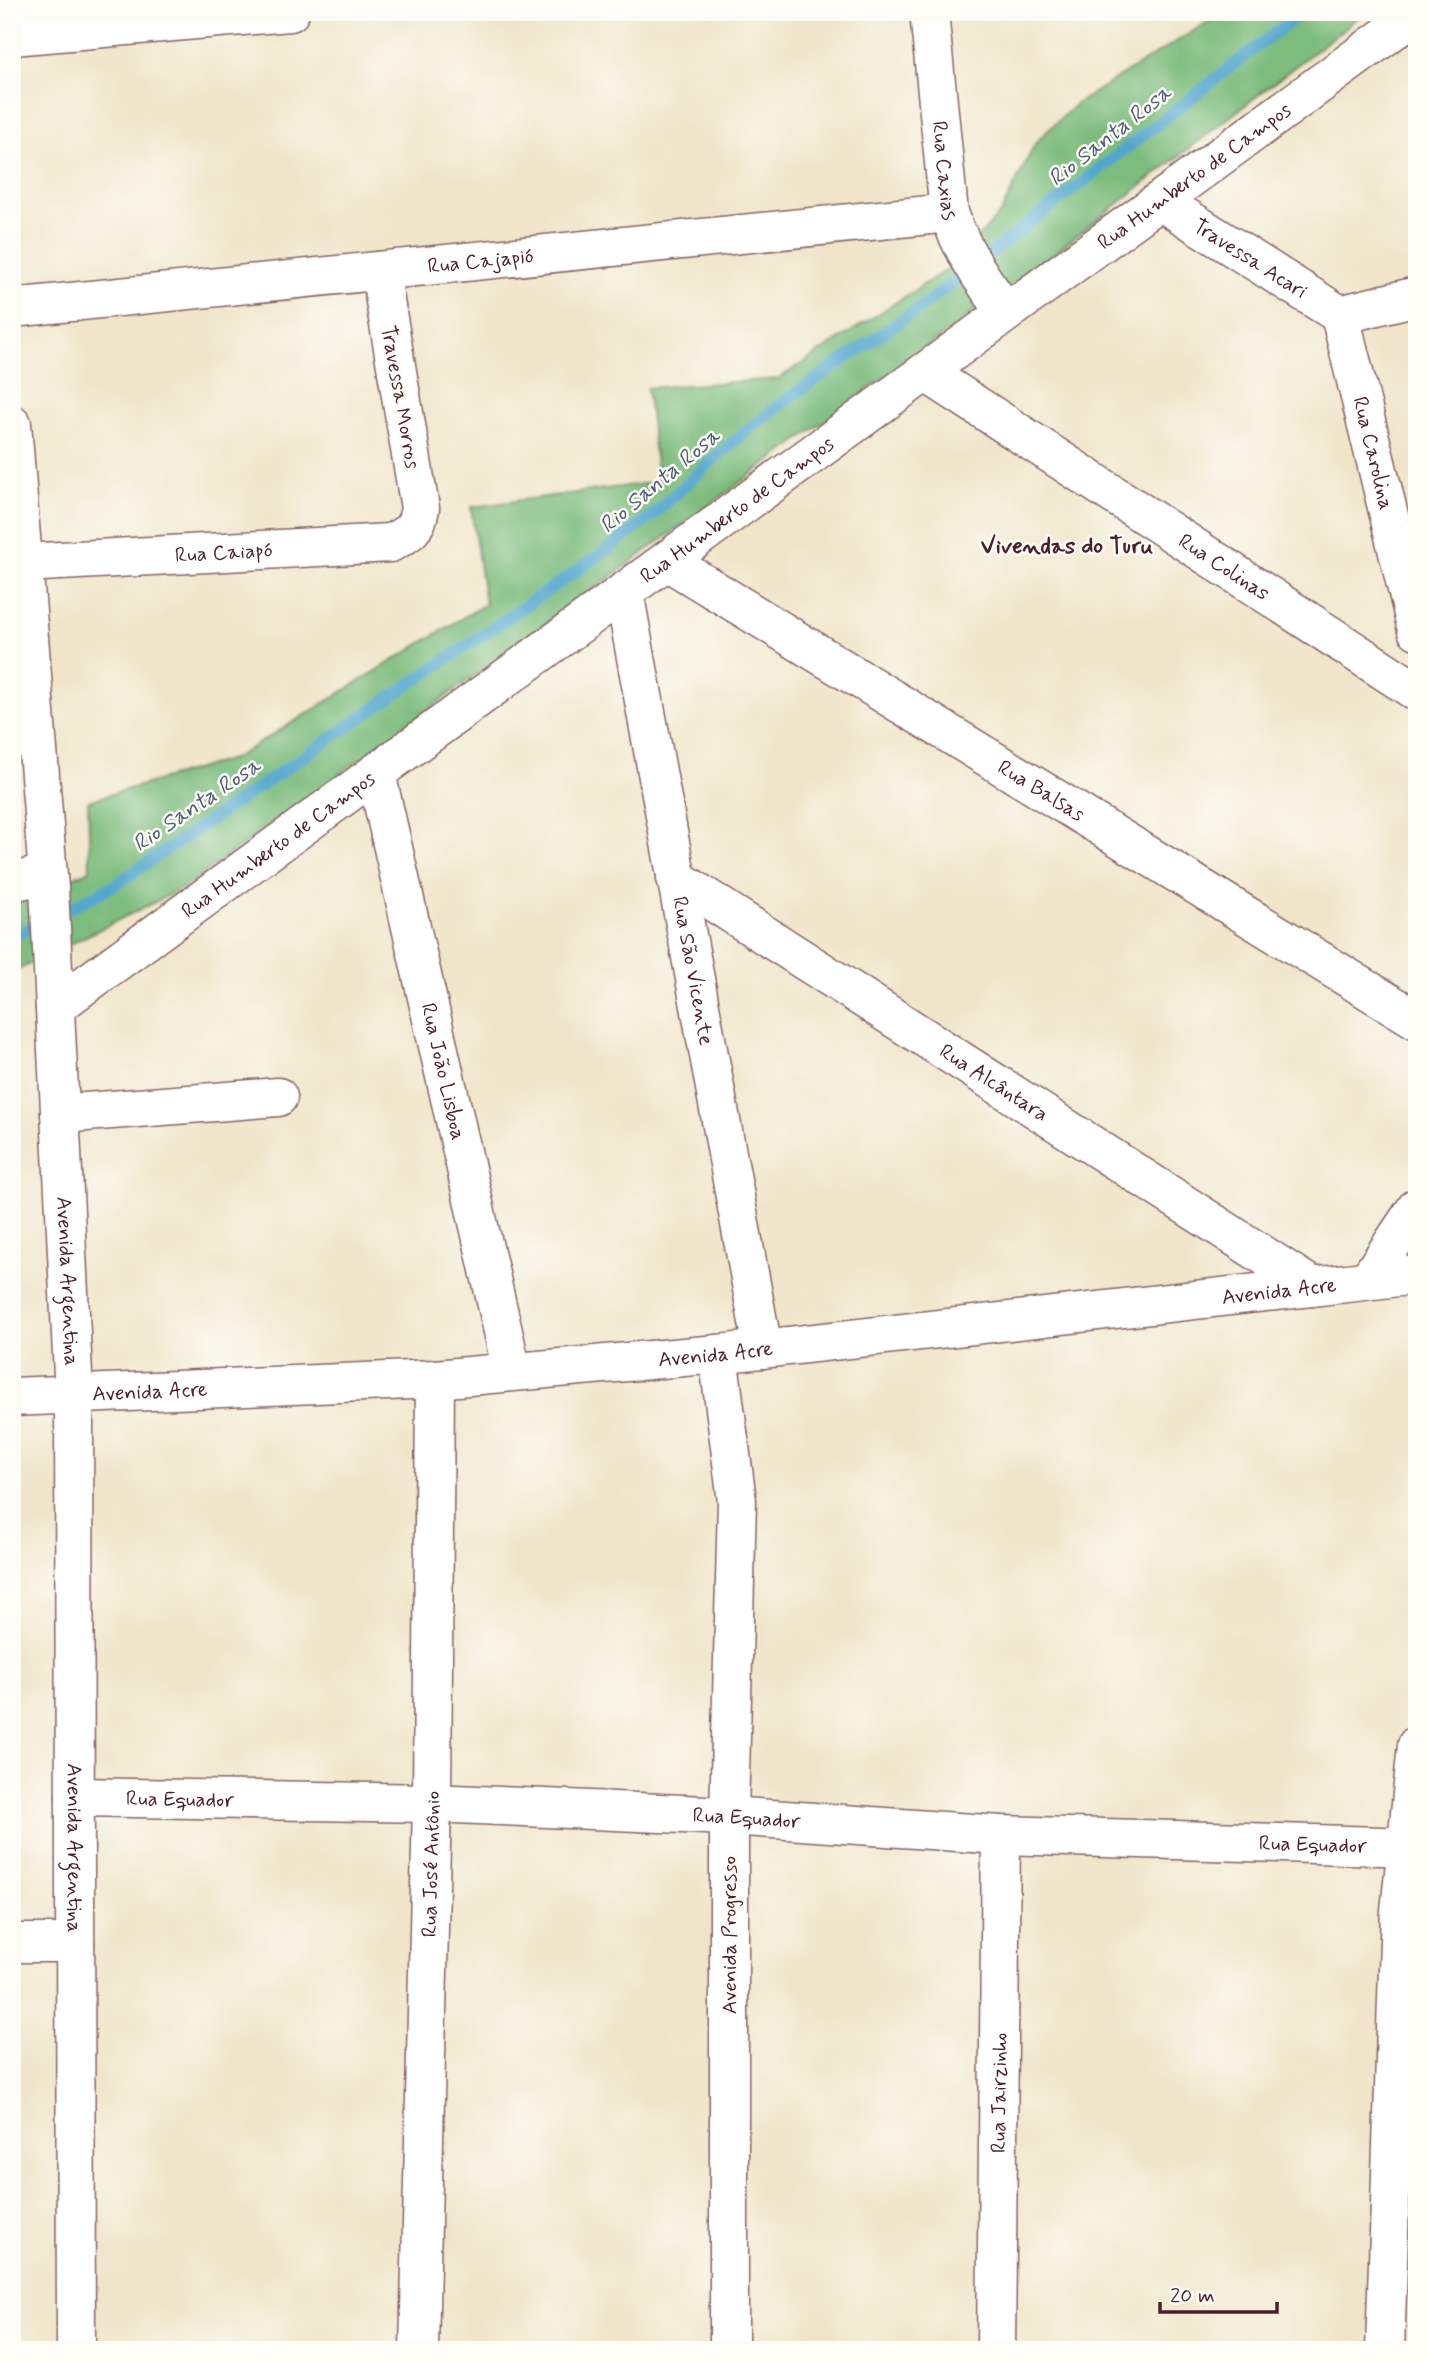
<svg xmlns="http://www.w3.org/2000/svg" width="1429" height="2362" viewBox="0 0 1429 2362" font-family="Mynerve,sans-serif">
	<rect width="100%" height="100%" fill="#fdfcf7"/>
	<filter id="ink" filterUnits="userSpaceOnUse"><feTurbulence type="fractalNoise" baseFrequency=".0143" numOctaves="2"/><feDisplacementMap in="SourceGraphic" scale="14" xChannelSelector="R" yChannelSelector="G"/><feConvolveMatrix kernelMatrix="1 2 1 2 8 2 1 2 1" color-interpolation-filters="sRGB"/></filter>
	<filter id="wash" filterUnits="userSpaceOnUse"><feTurbulence type="fractalNoise" baseFrequency=".00686" numOctaves="4" result="noise"/><feDisplacementMap in="SourceGraphic" scale="28" xChannelSelector="R" yChannelSelector="G"/><feGaussianBlur stdDeviation="1.57" result="paint"/><feColorMatrix in="noise" values="0 0 0 0 0 0 0 0 0 0 0 0 0 0 0 0 0 1.4 0 .05"/><feComposite in="paint" operator="in"/></filter>
	<g filter="url(#wash)">
		<rect width="100%" height="100%" fill="#f0e5c9"/>
		<path fill="#7cbc7c" stroke="#636e54" stroke-width="2" d="M1224,12h141l-334,259 -848,617 -171,85v-68l78,-35 -2,-69 147,-43 250,-154 -14,-97 187,-25 -11,-94 131,-9 171,-111 52,-55 35,-71 40,-38z"/>
		<g fill="none" stroke-linecap="round" stroke-linejoin="round">
			<path stroke="#51a6cd" stroke-width="12" d="M12,937l103,-52 485,-330 51,-38 67,-62 65,-53 141,-97 378,-293"/>
		</g>
	</g>
	<g filter="url(#ink)">
		<g fill="none" stroke-linecap="round" stroke-linejoin="round">
			<defs>
				<g id="minor">
					<path id="s1" d="M929,12l20,201c12,35 35,71 58,99"/>
					<path d="M12,36l278,-24"/>
					<path id="s2" d="M1160,201l180,114"/>
					<path id="s3" d="M12,308l937,-95"/>
					<path id="s4" d="M1340,315l77,315"/>
					<path d="M1340,315l77,-19"/>
					<path id="s5" d="M925,372l492,320"/>
					<path id="s6" d="M667,561l750,459"/>
					<path id="s7" d="M23,563l367,-20c19,-9 27,-14 30,-35l-40,-237"/>
					<path id="s8" d="M624,592l139,757"/>
					<path id="s9" d="M376,773l136,598"/>
					<path id="s10" d="M676,878l637,409"/>
					<path id="s11" d="M55,1007l1362,-994"/>
					<path d="M60,1114l218,-17"/>
					<path d="M1368,1280l49,-73"/>
					<path d="M718,1354l19,147 -8,315v534"/>
					<path id="s12" d="M75,1797l357,6 297,13 272,19 416,12"/>
					<path d="M12,1943h63"/>
					<path id="s13" d="M419,2350l13,-547 3,-424"/>
					<path id="s14" d="M996,2350l5,-515"/>
					<path d="M1385,2350l15,-439 17,-166"/>
				</g>
				<g id="tertiary">
					<path id="s15" d="M12,424l37,464 25,507 2,955"/>
					<path d="M12,882l35,-8"/>
				</g>
				<g id="secondary">
					<path id="s16" d="M12,1397l423,-18 283,-25 699,-79"/>
				</g>
			</defs>
			<use href="#minor" stroke="#846462" stroke-width="41"/>
			<use href="#tertiary" stroke="#846462" stroke-width="41"/>
			<use href="#secondary" stroke="#846462" stroke-width="41"/>
			<use href="#minor" stroke="#fff" stroke-width="38"/>
			<use href="#tertiary" stroke="#fff" stroke-width="38"/>
			<use href="#secondary" stroke="#fff" stroke-width="38"/>
		</g>
	</g>
	<g text-anchor="middle" stroke-width="5" stroke-linejoin="round" paint-order="stroke">
		<g font-size="21" fill="#4a1f2b" stroke="#fdfcf7">
			<text dy="7" stroke="none"><textPath href="#s1" startOffset="159">Rua Caxias</textPath></text>
			<text dy="7" stroke="none"><textPath href="#s11" startOffset="1410">Rua Humberto de Campos</textPath></text>
			<text dy="7" stroke="none"><textPath href="#s2" startOffset="107">Travessa Acari</textPath></text>
			<text dy="7" stroke="none"><textPath href="#s3" startOffset="471">Rua Cajapió</textPath></text>
			<text transform="translate(401 397) rotate(80)" y="7">Travessa Morros</text>
			<text dy="7" stroke="none"><textPath href="#s4" startOffset="142">Rua Carolina</textPath></text>
			<text dy="7" stroke="none"><textPath href="#s11" startOffset="844">Rua Humberto de Campos</textPath></text>
			<text dy="7" stroke="none"><textPath href="#s7" startOffset="201">Rua Caiapó</textPath></text>
			<text dy="7" stroke="none"><textPath href="#s5" startOffset="357">Rua Colinas</textPath></text>
			<text dy="7" stroke="none"><textPath href="#s6" startOffset="439">Rua Balsas</textPath></text>
			<text dy="7" stroke="none"><textPath href="#s11" startOffset="276">Rua Humberto de Campos</textPath></text>
			<text dy="7" stroke="none"><textPath href="#s8" startOffset="385">Rua São Vicente</textPath></text>
			<text dy="7" stroke="none"><textPath href="#s9" startOffset="306">Rua João Lisboa</textPath></text>
			<text dy="7" stroke="none"><textPath href="#s10" startOffset="378">Rua Alcântara</textPath></text>
			<text dy="7" stroke="none"><textPath href="#s15" startOffset="859">Avenida Argentina</textPath></text>
			<text dy="7" stroke="none"><textPath href="#s16" startOffset="1272">Avenida Acre</textPath></text>
			<text dy="7" stroke="none"><textPath href="#s16" startOffset="705">Avenida Acre</textPath></text>
			<text dy="7" stroke="none"><textPath href="#s16" startOffset="138">Avenida Acre</textPath></text>
			<text dy="7" stroke="none"><textPath href="#s12" startOffset="105">Rua Equador</textPath></text>
			<text dy="7" stroke="none"><textPath href="#s12" startOffset="672">Rua Equador</textPath></text>
			<text dy="7" stroke="none"><textPath href="#s12" startOffset="1239">Rua Equador</textPath></text>
			<text dy="7" stroke="none"><textPath href="#s15" startOffset="1426">Avenida Argentina</textPath></text>
			<text dy="7" stroke="none"><textPath href="#s13" startOffset="486">Rua José Antônio</textPath></text>
			<text transform="translate(729 1935) rotate(-90)" y="7">Avenida Progresso</text>
			<text dy="7" stroke="none"><textPath href="#s14" startOffset="257">Rua Jairzinho</textPath></text>
		</g>
		<g font-size="23" font-style="italic" fill="#4d5c74" stroke="#fdfcf7">
			<text transform="translate(1109 135) rotate(-38)" y="8">Rio Santa Rosa</text>
			<text transform="translate(659 480) rotate(-40)" y="8">Rio Santa Rosa</text>
			<text transform="translate(196 804) rotate(-34)" y="8">Rio Santa Rosa</text>
		</g>
		<g font-size="23" font-weight="bold" fill="#4a1f2b" stroke="#fdfcf7">
			<text x="1067" y="553">Vivendas do Turu</text>
		</g>
	</g>
	<rect width="1429" height="2362" fill="none" stroke="#fdfcf7" stroke-width="42"/>
	<path d="M1160 2302v10h117v-10" fill="none" stroke="#4a1f2b" stroke-width="3.5"/>
	<text x="1170" y="2302" font-size="21" fill="#4a1f2b" stroke="#fdfcf7" stroke-width="5" paint-order="stroke">20 m</text>
</svg>
